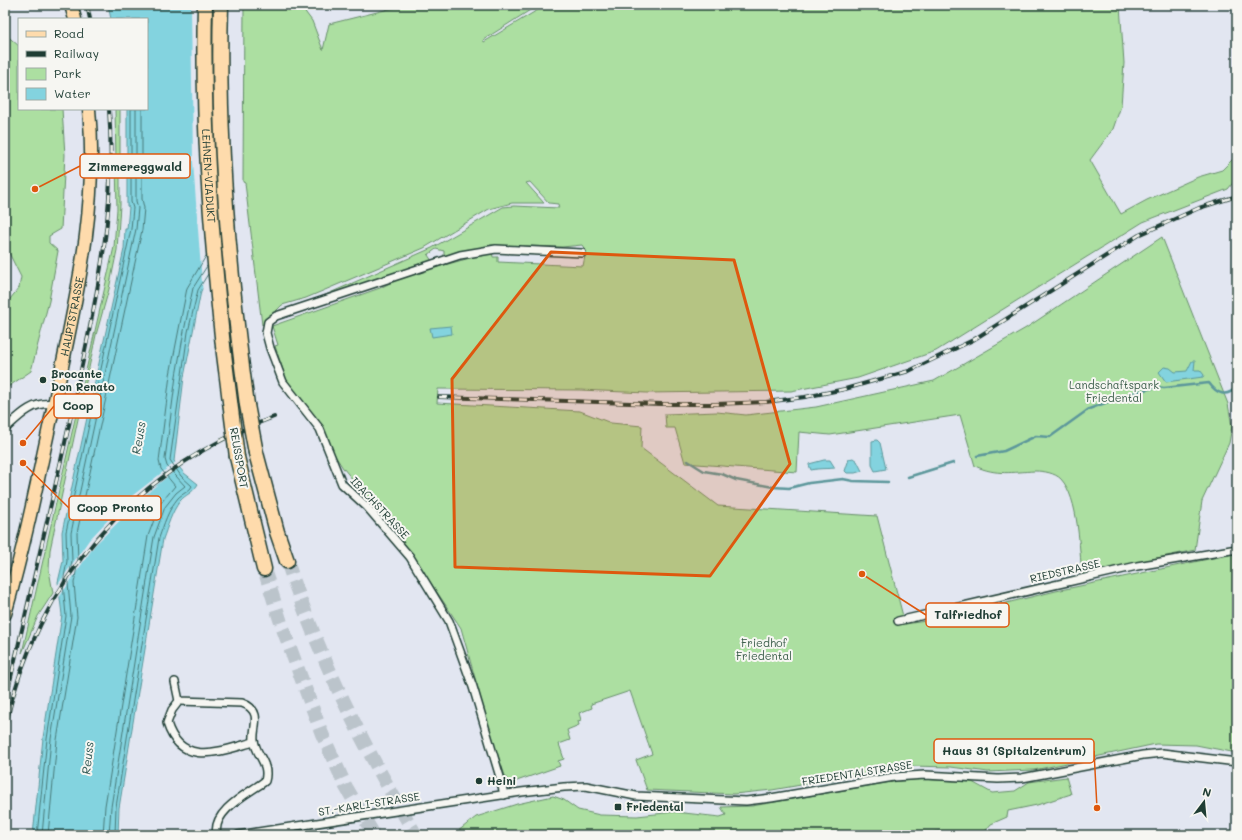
<svg xmlns="http://www.w3.org/2000/svg" width="1242" height="840" viewBox="0 0 1242 840" font-family="Mali,sans-serif">
	<rect width="100%" height="100%" fill="#e2e6f1"/>
	<filter id="ink" filterUnits="userSpaceOnUse"><feTurbulence type="fractalNoise" baseFrequency=".025" numOctaves="2"/><feDisplacementMap in="SourceGraphic" scale="8" xChannelSelector="R" yChannelSelector="G"/><feConvolveMatrix kernelMatrix="1 2 1 2 8 2 1 2 1" color-interpolation-filters="sRGB"/></filter>
	<g filter="url(#ink)">
		<g fill="#acdfa1" stroke="#668e6a">
			<path d="M244,5h56l12,16 11,29 6,-26 68,-17 1,-2h140l-55,35 1,2 62,-37h574l4,58 -3,43 -8,23 -23,31 31,54 26,-14 51,-23 24,-7 15,-15v23l-9,11 -85,33 -207,129 -78,27 -67,13 -144,2 -67,-3 -142,-1 -1,14 143,8 31,12 31,3 -1,22 77,58 159,10 28,108 35,-5 116,-28 181,-38v200l-41,-8 -40,-1 -122,26 -46,2 -37,-5 -40,-1 -139,24 -38,4 -87,-4 -11,-30 16,-6 -22,-63 -39,13 1,4 -13,5 2,7 -3,1 1,4 -12,5 3,10 -11,4 5,15 -6,2 2,5 -52,18 -16,-45 -31,-111 -65,-97 -53,-63 -56,-86 -12,-36 3,-1 -6,-19 108,-38 24,-12 88,-24 1,5h5v5l85,4 3,-15 -4,-6 -20,2 -72,-2 -46,12v-6l-8,-2 -8,6 4,6 -118,39 118,-52 71,-41 11,-1 45,2 -1,-4 -9,-1 -19,-21 -4,1 18,20h-32l-23,6 -65,39 -118,50 -24,7 -20,20 -17,-142 -2,-1z"/>
			<path d="M5,34l14,12v63h43l3,46 -4,74 -12,7v7l9,8 -9,50 -18,70 -26,18v-84l14,-17 2,-11 -15,-30 3,-126 -4,-1z"/>
			<path d="M115,109h5v96l-3,45 -8,39 -13,46 -46,215 -1,20 4,23 -15,23 -16,37 92,-406 3,-38z"/>
			<path d="M1162,237l66,167 4,22 -3,17 -27,58 -7,49 -113,24c-3,-26 -3,-75 -21,-95 -6,-6 -17,-8 -26,-8 -23,1 -38,5 -60,-5l-15,-51 -130,20 -31,-3 -2,40 -112,-9 -10,-35h-9l-1,-14 52,-2 29,3 70,-8 118,-26 92,-53z"/>
			<path d="M1066,777l5,17 -34,11 -29,6 -1,6 -16,7 -9,11h-35l-1,-2 -8,-2 -14,4h-471l23,-18 41,-13 36,-8 11,4 14,10 22,5 37,1 38,-4 45,5 6,-2 -5,-8 31,-1 139,-24 30,-3 51,3 20,11 23,-2 14,-9z"/>
		</g>
		<g fill="#83d3df" stroke="#5b979b">
			<path d="M108,5h111l3,255 -21,31 -17,86 -10,84 10,12 14,11c-6,10 -12,10 -18,17 -9,12 -12,25 -17,38l-44,269 -1,27h-85l10,-97 19,-123 -4,-33 5,-21 -1,-29 62,-283 1,-20h2l2,-22 -2,-1v-97h20v-90h-36z"/>
			<path d="M451,326l1,8 -20,3 -2,-9z"/>
			<path d="M1192,361h3l-1,9h6l4,5 -1,2 -37,5 -7,-10 5,-5 6,1 5,4 12,-1z"/>
			<path d="M877,440l3,3 6,26 -11,2 -3,-6v-24z"/>
			<path d="M853,458l4,3 5,10 -7,2h-8l-2,-2 4,-12z"/>
			<path d="M824,460h6l5,8c-8,1 -16,0 -24,2l-2,-5v-1z"/>
		</g>
		<g fill="#e2e6f1">
			<path d="M191,5h30l2,6 8,120 -7,129 -21,36 -10,-134z"/>
			<path d="M177,461l4,5 -29,23 -57,56 -37,54 -1,-13 32,-46 39,-41z"/>
		</g>
		<g fill="none" stroke-linecap="round" stroke-linejoin="round">
			<g stroke="#477978" stroke-width="1">
				<path d="M37,835l10,-96 19,-123 -3,-33 4,-22 -1,-29 65,-303 2,-21 -2,-6v-93"/>
				<path d="M42,835l9,-96 20,-123 -3,-33 4,-22 -1,-28 65,-304 2,-21 -2,-7v-92"/>
				<path d="M48,835l9,-95 20,-123 -3,-34 4,-22 -1,-28 65,-303 2,-22 -2,-9v-90"/>
				<path d="M103,835l2,-29 43,-270 12,-32 15,-18 -14,-17 -2,-8 11,-86 17,-87 19,-32"/>
				<path d="M109,835l2,-28 43,-270 11,-30 11,-14 9,-7 -18,-20 -2,-7 11,-83 8,-45 9,-43 14,-22"/>
				<path d="M115,835l1,-28 43,-269c5,-14 9,-28 19,-40 5,-5 11,-6 14,-12l-11,-10 -11,-16 18,-128 10,-42 10,-16"/>
			</g>
			<g stroke="#5b979b" stroke-width="2.5">
				<path d="M977,456l27,-5 32,-15 14,1 39,-28 43,-16 25,-6 7,1 45,-5c8,11 17,15 28,4"/>
				<path d="M688,461l16,10 18,3 14,6 37,7 16,1 20,-5 34,-4 10,2 35,1"/>
				<path d="M908,477l45,-14"/>
			</g>
			<g stroke="#bbc4cb" stroke-width="14" stroke-dasharray="14 7" stroke-linecap="butt">
				<path d="M287,561c32,97 77,187 129,274"/>
				<path d="M264,569l19,60 39,105 24,53 28,48"/>
			</g>
			<defs>
				<g id="street">
					<path d="M5,429c15,-14 28,-28 49,-25"/>
					<path d="M898,621l239,-55 100,-17"/>
					<path d="M175,682l4,19 63,2c6,2 11,5 13,12 2,7 -2,17 -1,25 2,16 16,23 11,41 -16,12 -54,30 -48,54"/>
					<path d="M179,701l-7,9 -5,13c14,45 53,28 87,19"/>
					<path d="M504,795l-4,-18 -27,-90 -24,-66 -39,-64 -43,-50 -25,-23 -22,-55 -37,-47 -13,-34 -4,-15 2,-11 8,-6 184,-61 36,-6 86,4"/>
					<path d="M238,835l283,-43 43,-5 22,-1 50,10 110,5 25,-3 123,-21 31,-2 73,4 24,-1 121,-23 19,-2 75,9"/>
				</g>
				<g id="primary">
					<path d="M71,5l4,14"/>
					<path id="s1" d="M5,614c22,-77 37,-155 54,-233 19,-92 39,-176 30,-272"/>
				</g>
				<g id="highway">
					<path id="s2" d="M205,5c-3,114 6,228 18,341"/>
					<path d="M221,5c-4,133 8,268 26,400"/>
					<path d="M256,453l21,79 10,29"/>
					<path d="M237,457l27,112"/>
				</g>
			</defs>
			<use href="#street" stroke="#1f3d34" stroke-width="10"/>
			<use href="#primary" stroke="#1f3d34" stroke-width="15"/>
			<use href="#highway" stroke="#1f3d34" stroke-width="17"/>
			<use href="#street" stroke="#f6f6f2" stroke-width="7"/>
			<use href="#primary" stroke="#fedbac" stroke-width="12"/>
			<use href="#highway" stroke="#fedbac" stroke-width="14"/>
			<defs>
				<g id="rail">
					<path d="M87,5l3,14"/>
					<path d="M439,397l223,7h54l50,-2 39,-5 40,-8 64,-18 64,-31 166,-105 60,-27 38,-12"/>
					<path d="M5,703c23,-98 46,-197 68,-296 22,-102 44,-193 36,-298"/>
					<path d="M5,727c33,-147 127,-257 269,-310"/>
				</g>
			</defs>
			<use href="#rail" stroke="#1f3d34" stroke-width="4"/>
			<use href="#rail" stroke="#f6f6f2" stroke-width="2.5" stroke-dasharray="8" stroke-linecap="butt"/>
			<defs>
				<g id="highway-bridge">
					<path d="M223,346l14,111"/>
					<path d="M247,405l9,48"/>
				</g>
			</defs>
			<use href="#highway-bridge" stroke="#1f3d34" stroke-width="17" stroke-linecap="butt"/>
			<use href="#highway-bridge" stroke="#fedbac" stroke-width="14"/>
		</g>
	</g>
	<path fill="#de580e" fill-opacity="0.2" stroke="#de580e" stroke-width="3" stroke-linejoin="round" d="M551,252l183,8 56,204 -80,112 -255,-9 -3,-188z"/>
	<g fill="#1f3d34" stroke="#f6f6f2" stroke-width="1.5">
		<circle cx="43" cy="380" r="4"/>
		<circle cx="479" cy="781" r="4"/>
		<rect x="614" y="803" width="8" height="8" rx="2"/>
	</g>
	<g text-anchor="middle" stroke-width="4" stroke-linejoin="round" paint-order="stroke">
		<g font-size="11" fill="#1f3d34" stroke="#f6f6f2">
			<text dy="4" stroke="none"><textPath href="#s2" startOffset="171">LEHNEN-VIADUKT</textPath></text>
			<text dy="4" stroke="none"><textPath href="#s1" startOffset="305">HAUPTSTRASSE</textPath></text>
			<text transform="translate(239 458) rotate(80)" y="4">REUSSPORT</text>
			<text transform="translate(380 508) rotate(47)" y="4">IBACHSTRASSE</text>
			<text transform="translate(1065 571) rotate(-13)" y="4">RIEDSTRASSE</text>
			<text transform="translate(857 773) rotate(-9)" y="4">FRIEDENTALSTRASSE</text>
			<text transform="translate(369 804) rotate(-9)" y="4">ST.-KARLI-STRASSE</text>
		</g>
		<g font-size="11" font-weight="bold" fill="#1f3d34" stroke="#f6f6f2" text-anchor="start">
			<text x="51" y="378">Brocante<tspan x="51" dy="13">Don Renato</tspan></text>
			<text x="487" y="785">Heini</text>
			<text x="626" y="811">Friedental</text>
		</g>
		<g font-size="11" fill="#3b5d4a" stroke="#f6f6f2">
			<text x="1114" y="389">Landschaftspark<tspan x="1114" dy="13">Friedental</tspan></text>
			<text x="764" y="647">Friedhof<tspan x="764" dy="13">Friedental</tspan></text>
		</g>
		<g font-size="12" font-style="italic" fill="#335b56" stroke="#f6f6f2">
			<text transform="translate(139 438) rotate(-80)" y="4">Reuss</text>
			<text transform="translate(88 758) rotate(-84)" y="4">Reuss</text>
		</g>
	</g>
	<path fill="none" stroke="#de580e" stroke-width="1.5" d="M35 189L80 166M23 443L54 406M23 463L69 508M862 574L926 615M1097 808L1094 751"/>
	<g fill="#de580e" stroke="#f6f6f2" stroke-width="1.5">
		<circle cx="35" cy="189" r="4"/>
		<circle cx="23" cy="443" r="4"/>
		<circle cx="23" cy="463" r="4"/>
		<circle cx="862" cy="574" r="4"/>
		<circle cx="1097" cy="808" r="4"/>
	</g>
	<g fill="#f6f6f2" stroke="#de580e" stroke-width="1.5">
		<rect x="80" y="154" width="110" height="24" rx="4"/>
		<rect x="54" y="394" width="47" height="24" rx="4"/>
		<rect x="69" y="496" width="92" height="24" rx="4"/>
		<rect x="926" y="603" width="83" height="24" rx="4"/>
		<rect x="934" y="739" width="160" height="24" rx="4"/>
	</g>
	<g font-size="12" text-anchor="middle" font-weight="bold" fill="#1f3d34">
		<text x="135" y="171">Zimmereggwald</text>
		<text x="78" y="410">Coop</text>
		<text x="115" y="512">Coop Pronto</text>
		<text x="968" y="619">Talfriedhof</text>
		<text x="1014" y="755">Haus 31 (Spitalzentrum)</text>
	</g>
	<rect width="1242" height="840" fill="none" stroke="#f6f6f2" stroke-width="20"/>
	<rect x="10" y="10" width="1222" height="820" fill="none" stroke="#1f3d34" stroke-width="1.5" filter="url(#ink)"/>
	<rect x="18" y="18" width="130" height="92" fill="#f6f6f2" stroke="#a0aca6"/>
	<rect x="26" y="31" width="20" height="6" fill="#fedbac" stroke="#a0aca6"/>
	<text x="54" y="38" font-size="12" fill="#1f3d34">Road</text>
	<rect x="26" y="51" width="20" height="6" fill="#1f3d34" stroke="#a0aca6"/>
	<text x="54" y="58" font-size="12" fill="#1f3d34">Railway</text>
	<rect x="26" y="68" width="20" height="12" fill="#acdfa1" stroke="#a0aca6"/>
	<text x="54" y="78" font-size="12" fill="#1f3d34">Park</text>
	<rect x="26" y="88" width="20" height="12" fill="#83d3df" stroke="#a0aca6"/>
	<text x="54" y="98" font-size="12" fill="#1f3d34">Water</text>
	<g transform="translate(1204 802) rotate(16)" stroke="#f6f6f2" stroke-width="3" paint-order="stroke">
	<path d="M0-3L7 15L0 10L-7 15Z" fill="#1f3d34"/>
	<text y="-6" font-size="11" font-weight="bold" text-anchor="middle" fill="#1f3d34">N</text>
	</g>
</svg>
